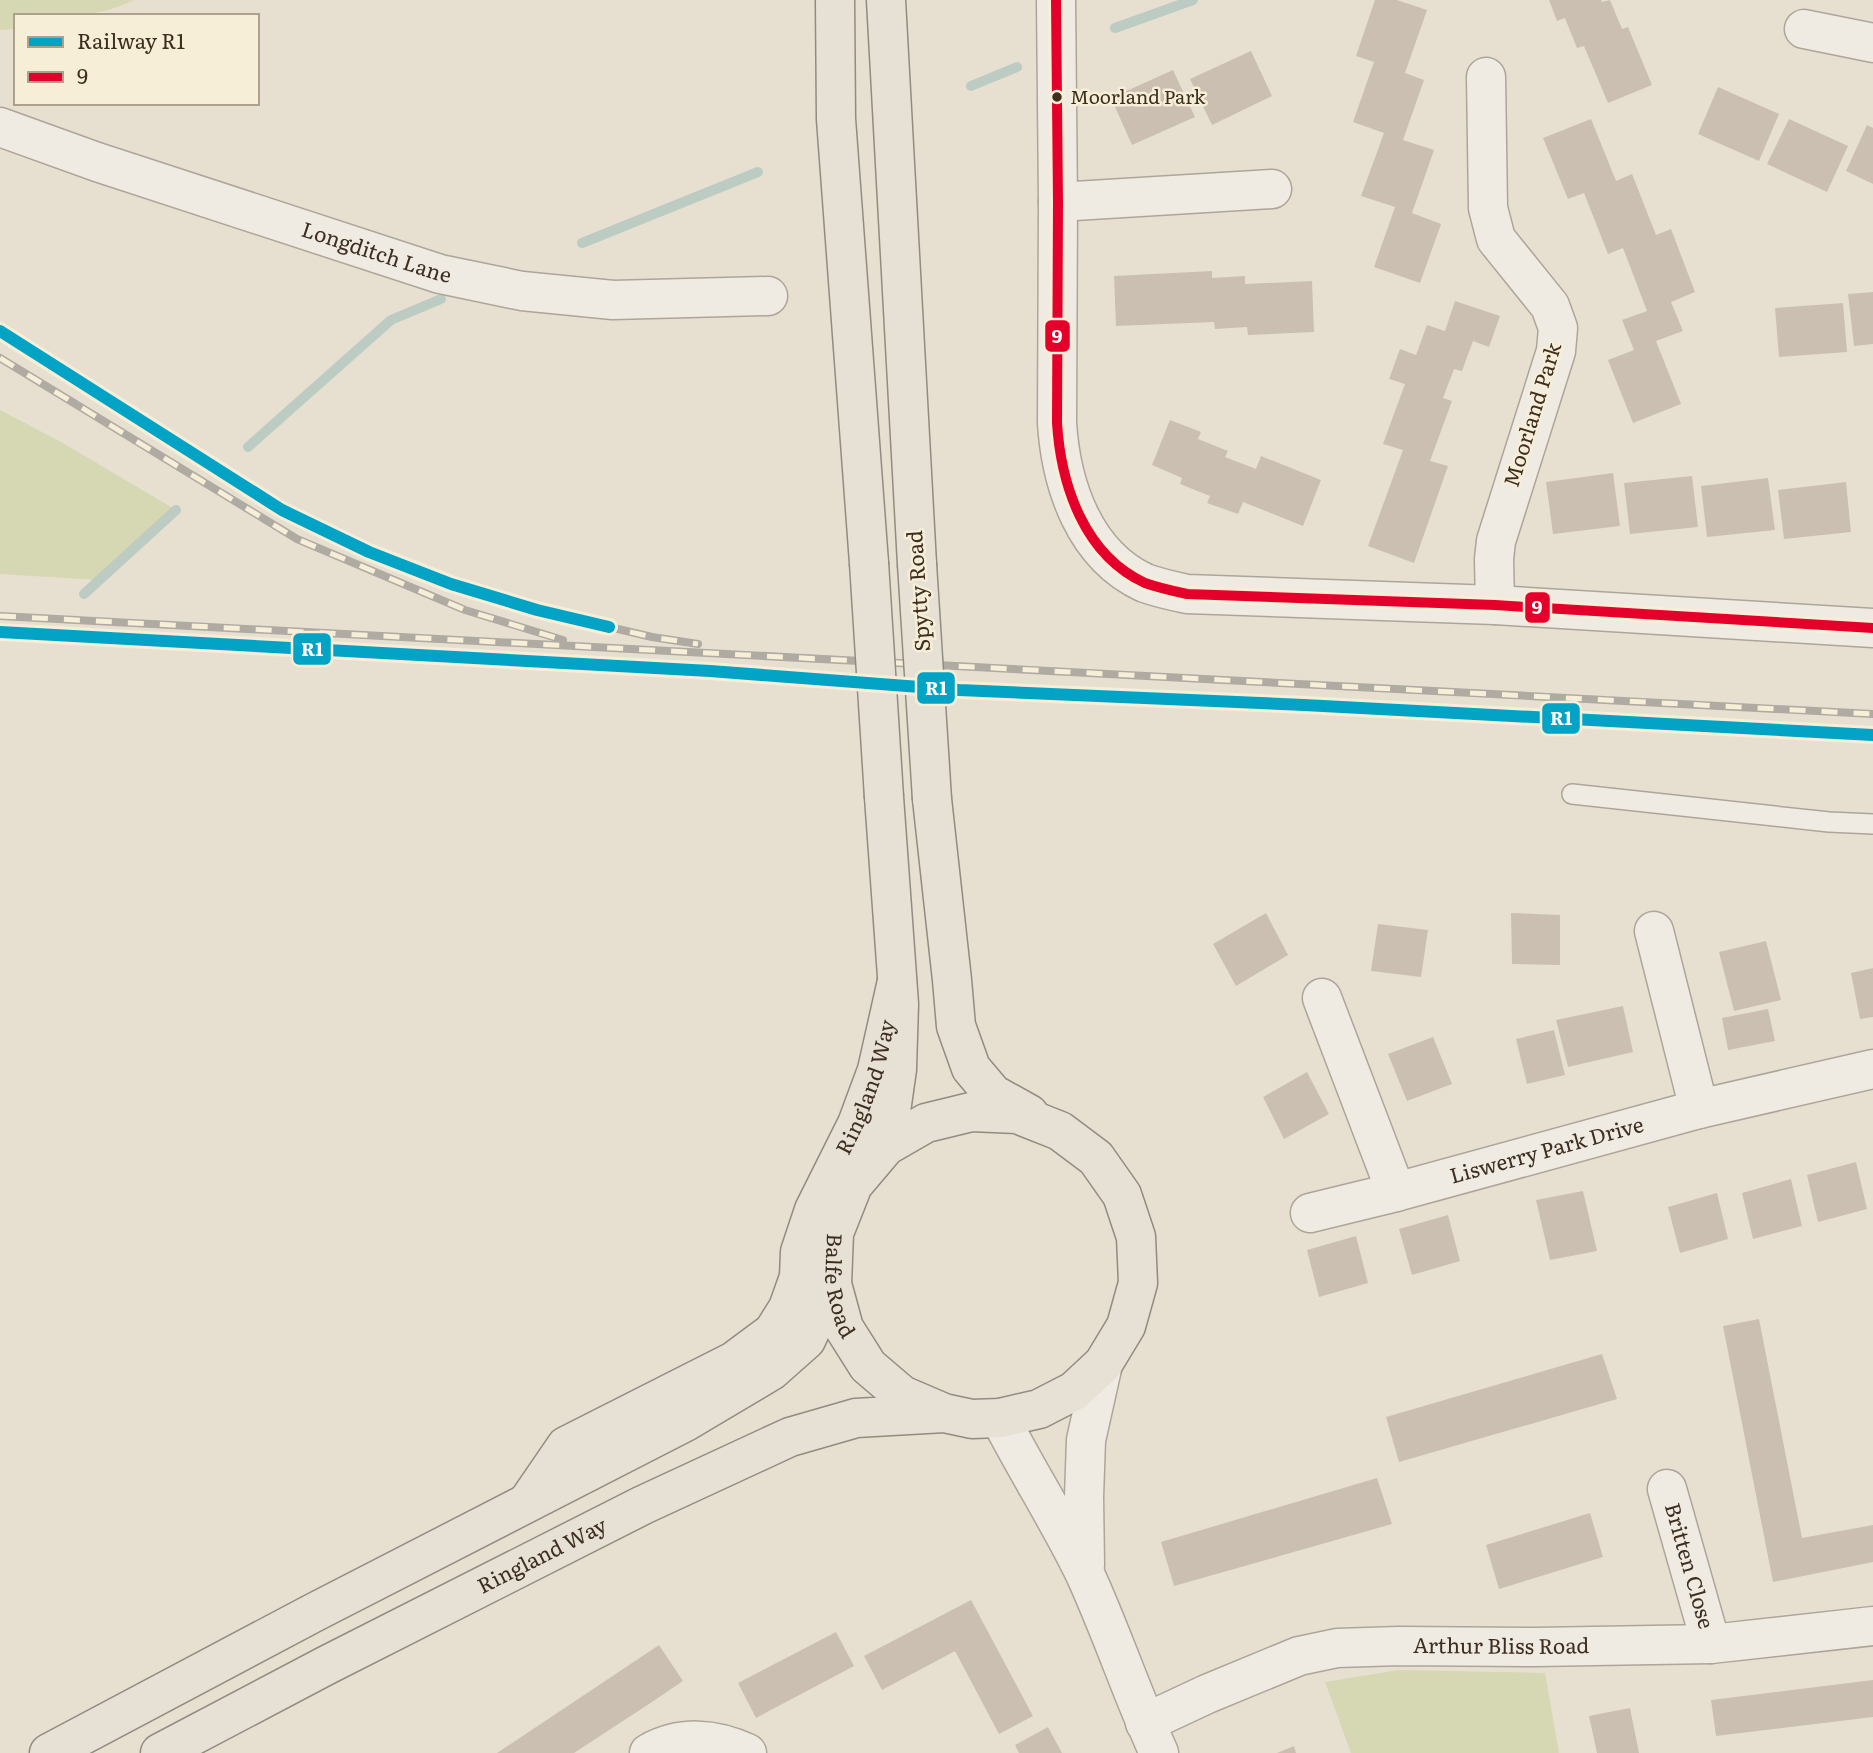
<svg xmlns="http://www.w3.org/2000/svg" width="1873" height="1753" viewBox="0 0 1873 1753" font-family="Literata,serif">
	<rect width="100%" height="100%" fill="#e7e0d1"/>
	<g fill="#d6d7b3">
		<path d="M0,0h134c-37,19 -78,16 -118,16v13l-16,1z"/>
		<path d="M0,410l61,32 115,68 -77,70 -99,-6z"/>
		<path d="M1399,1670l146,3 14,80h-208l-26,-71z"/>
	</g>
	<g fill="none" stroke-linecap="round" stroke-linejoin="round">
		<g stroke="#bcccc2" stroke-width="10">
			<path d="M1115,28l78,-28"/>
			<path d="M971,86l46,-19"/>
			<path d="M582,243l176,-71"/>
			<path d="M248,447l143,-127 50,-21"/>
			<path d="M84,594l92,-84"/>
		</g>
	</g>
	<g fill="#cbbfb2">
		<path d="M1375,0h22l30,10 -22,63 19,7 -21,60 31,10 -22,63 29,11 -21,59 -46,-16 21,-60 -34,-11 23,-63 -31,-11 21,-60 -18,-6z"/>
		<path d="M1549,0h52l1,2 8,-2 12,29 6,-2 24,58 -44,18 -24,-57 -7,2 -12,-30 -8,3z"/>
		<path d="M1251,51l21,45 -60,29 -22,-46z"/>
		<path d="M1173,70l22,47 -63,28 -21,-47z"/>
		<path d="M1718,87l61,27 -20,47 -61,-27z"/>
		<path d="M1591,119l25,62 16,-7 24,61 15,-6 24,63 -24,10 12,29 -27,10 25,63 -48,19 -25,-63 26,-10 -12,-30 25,-9 -24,-63 -15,6 -24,-61 -16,6 -25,-61z"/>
		<path d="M1789,119l59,27 -21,46 -60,-28z"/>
		<path d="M1867,125l6,3v56l-27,-13z"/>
		<path d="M1212,271v7l33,-2v8l67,-3 2,51 -66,3 -1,-8 -32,2 -1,-7 -98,4 -2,-50z"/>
		<path d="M1873,292v52l-19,2 -6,-52z"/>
		<path d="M1455,301l45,15 -11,31 -16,-6 -11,30 -8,-2 -11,29 9,3 -22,60 18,5 -34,97 -46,-17 35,-96 -20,-6 22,-60 -16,-5 11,-30 16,6 11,-30 18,6z"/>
		<path d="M1843,303l4,49 -68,5 -4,-49z"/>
		<path d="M1170,420l31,12 -3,7 30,12 -3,6 31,12 5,-13 60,24 -18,46 -60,-24 -5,12 -31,-11 3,-7 -30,-12 2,-6 -30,-13z"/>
		<path d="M1613,473l7,53 -67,8 -7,-52z"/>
		<path d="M1692,476l6,51 -68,7 -6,-51z"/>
		<path d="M1768,478l7,52 -68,7 -6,-51z"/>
		<path d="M1846,482l5,50 -67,7 -6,-49z"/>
		<path d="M1266,913l22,42 -52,31 -23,-42z"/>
		<path d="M1511,913l49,2v50l-48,-1z"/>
		<path d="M1378,924l50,6 -7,47 -50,-6z"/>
		<path d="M1766,941l15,59 -47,11 -15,-59z"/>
		<path d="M1873,968v49l-13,2 -9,-46z"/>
		<path d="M1623,1006l10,46 -65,15 -12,-47z"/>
		<path d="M1768,1009l7,32 -47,9 -6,-32z"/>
		<path d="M1554,1030l11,45 -38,9 -11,-45z"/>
		<path d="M1433,1037l19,47 -45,17 -19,-47z"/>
		<path d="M1307,1072l22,42 -45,25 -21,-42z"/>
		<path d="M1856,1162l11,47 -49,13 -11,-47z"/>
		<path d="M1791,1179l11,47 -49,13 -11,-46z"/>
		<path d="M1583,1191l14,60 -47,9 -14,-60z"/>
		<path d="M1717,1193l11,46 -48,14 -12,-46z"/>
		<path d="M1448,1215l12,46 -48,14 -13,-46z"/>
		<path d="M1356,1236l12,47 -49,14 -12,-47z"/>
		<path d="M1759,1319l43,219 71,-13v37l-100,20 -50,-256z"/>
		<path d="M1602,1354l15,45 -218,63 -13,-45z"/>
		<path d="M1377,1478l15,46 -218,62 -13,-44z"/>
		<path d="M1590,1513l13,44 -104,32 -13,-44z"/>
		<path d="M971,1600l62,116 -34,18 -44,-83 -73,39 -18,-34z"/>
		<path d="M836,1632l18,34 -98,52 -18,-35z"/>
		<path d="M659,1645l24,36 -31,21 -78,51h-77z"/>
		<path d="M1873,1680v37l-157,19 -5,-36z"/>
		<path d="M1630,1708l9,45h-42l-8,-37z"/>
		<path d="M1048,1727l14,26h-43l-4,-8z"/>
		<path d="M1294,1746l2,7h-19z"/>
	</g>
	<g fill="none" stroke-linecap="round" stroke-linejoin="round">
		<defs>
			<path id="service" d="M1572,794l257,28 44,2"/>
			<g id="minor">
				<path d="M1056,0l2,202 -1,221c4,62 27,132 88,160 14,5 28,8 42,11l308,11 378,23"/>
				<path d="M1804,29l69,14"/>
				<path d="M1486,77l2,131 8,31 54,67 8,22 -2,23 -60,190 -2,18 1,46"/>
				<path id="s1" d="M0,127l97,35 343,112 82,17 91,9 155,-4"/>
				<path d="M1058,202l214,-13"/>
				<path d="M1654,931l45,178"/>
				<path id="s2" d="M1322,998l74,194 303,-83 174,-40"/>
				<path d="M1310,1213l86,-21"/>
				<path id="s3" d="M1667,1489l44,155"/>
				<path id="s4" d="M1145,1723l62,-29 92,-38 38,-8 62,-2 137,1 175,-3 162,-18"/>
				<path d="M649,1753c32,-18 66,-15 98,0"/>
			</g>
			<g id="tertiary">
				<path d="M1000,1418c27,53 59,102 85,156 27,59 47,120 74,179"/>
				<path d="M1085,1565l-1,-68 2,-57 17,-76"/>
			</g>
			<g id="primary">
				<path d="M835,0l1,119 33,444"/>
				<path d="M886,0l31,564"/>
				<path d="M884,797l15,207 -2,65 -11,77"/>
				<path d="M932,799l20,181 4,46 15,42 22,26 36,20"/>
				<path id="s5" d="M529,1500l37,-54 168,-85 39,-29 15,-24 11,-31 1,-25 14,-42 43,-86 20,-54 20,-89"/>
				<path d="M49,1753l266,-141 372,-191 84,-50 35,-31 26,-56"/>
				<path id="s6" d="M160,1753l167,-88 316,-160 147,-68 66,-19 88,-5 28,6 28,-1 39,-9 35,-18 29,-27 23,-38 12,-43 -2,-46 -14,-42 -26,-37 -36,-27 -43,-17 -46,-2 -45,11 -40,23 -33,39 -19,48 -2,51 12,44 24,38 34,29 42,18"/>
			</g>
		</defs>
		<use href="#service" stroke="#ada599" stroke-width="22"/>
		<use href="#minor" stroke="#ada599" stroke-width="41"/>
		<use href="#tertiary" stroke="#ada599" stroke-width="41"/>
		<use href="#primary" stroke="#928b80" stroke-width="41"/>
		<use href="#service" stroke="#efebe3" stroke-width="19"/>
		<use href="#minor" stroke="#efebe3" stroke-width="38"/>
		<use href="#tertiary" stroke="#efebe3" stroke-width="38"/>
		<use href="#primary" stroke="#e6e1d4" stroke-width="38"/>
		<defs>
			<g id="rail">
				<path d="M0,331l282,179 87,42 82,32 86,26 115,27 46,7"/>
				<path d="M0,358l297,181 168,71 98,30"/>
				<path d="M0,616l1873,98"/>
				<path d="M0,632l710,39 249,19 345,15 569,30"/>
			</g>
		</defs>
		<use href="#rail" stroke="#afaaa2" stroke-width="8"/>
		<use href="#rail" stroke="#f7eed8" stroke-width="5" stroke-dasharray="16" stroke-linecap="butt"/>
		<defs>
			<g id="primary-bridge">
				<path d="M869,563l15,234"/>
				<path d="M917,564l15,235"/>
			</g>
		</defs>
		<use href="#primary-bridge" stroke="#928b80" stroke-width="41" stroke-linecap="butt"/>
		<use href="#primary-bridge" stroke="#e6e1d4" stroke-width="38"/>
		<defs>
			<path id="bus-1" d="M1056,0l2,202 -1,221c4,62 27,132 88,160 14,5 28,8 42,11l308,11 378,23"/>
		</defs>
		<use href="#bus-1" stroke="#f7eed8" stroke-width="16"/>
		<use href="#bus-1" stroke="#e4002b" stroke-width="10"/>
		<defs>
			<g id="rail-1">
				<path d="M0,331l282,179 87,42 82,32 86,26 72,17"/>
				<path d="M0,632l710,39 249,19 345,15 569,30"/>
			</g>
		</defs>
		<use href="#rail-1" stroke="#f7eed8" stroke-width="18"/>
		<use href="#rail-1" stroke="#03a3c5" stroke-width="12"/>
	</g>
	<circle fill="#3d2e20" stroke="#f7eed8" stroke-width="2.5" cx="1057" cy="97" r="6"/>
	<g text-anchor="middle" stroke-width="5" stroke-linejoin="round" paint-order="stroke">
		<g font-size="19" fill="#3d2e20" stroke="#f7eed8" text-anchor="start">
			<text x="1070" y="104">Moorland Park</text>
		</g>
		<g font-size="21" fill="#3d2e20" stroke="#f7eed8">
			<text dy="7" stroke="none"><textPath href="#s1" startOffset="397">Longditch Lane</textPath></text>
			<text transform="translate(1533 415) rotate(-73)" y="7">Moorland Park</text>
			<text transform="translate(919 591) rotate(-94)" y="7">Spytty Road</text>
			<text dy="7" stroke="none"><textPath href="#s5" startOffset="567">Ringland Way</textPath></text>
			<text dy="7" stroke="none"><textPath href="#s2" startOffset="364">Liswerry Park Drive</textPath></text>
			<text dy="7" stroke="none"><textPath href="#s6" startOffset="1648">Balfe Road</textPath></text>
			<text dy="7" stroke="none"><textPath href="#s6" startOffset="430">Ringland Way</textPath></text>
			<text dy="7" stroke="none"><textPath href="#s3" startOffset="80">Britten Close</textPath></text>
			<text dy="7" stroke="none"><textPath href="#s4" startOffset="371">Arthur Bliss Road</textPath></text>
		</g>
	</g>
	<g stroke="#f7eed8" stroke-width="2.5">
		<rect x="1044" y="319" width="27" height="34" rx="7" fill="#e4002b"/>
		<rect x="1524" y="591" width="27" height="33" rx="7" fill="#e4002b"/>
		<rect x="292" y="632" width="40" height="34" rx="7" fill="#03a3c5"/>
		<rect x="916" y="671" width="40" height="34" rx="7" fill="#03a3c5"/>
		<rect x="1541" y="702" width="40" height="33" rx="7" fill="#03a3c5"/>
	</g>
	<g font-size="19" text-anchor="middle" font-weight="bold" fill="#fff">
		<text x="1057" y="343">9</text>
		<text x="1537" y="614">9</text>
		<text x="312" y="656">R1</text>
		<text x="936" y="695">R1</text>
		<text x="1561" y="725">R1</text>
	</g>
	<rect x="14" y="14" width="245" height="91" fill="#f7eed8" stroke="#ada18e" stroke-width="2"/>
	<rect x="28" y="37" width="35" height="10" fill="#03a3c5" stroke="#ada18e" stroke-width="2"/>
	<text x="77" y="49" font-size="21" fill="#3d2e20">Railway R1</text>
	<rect x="28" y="72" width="35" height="10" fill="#e4002b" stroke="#ada18e" stroke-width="2"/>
	<text x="77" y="84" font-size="21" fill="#3d2e20">9</text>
</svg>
